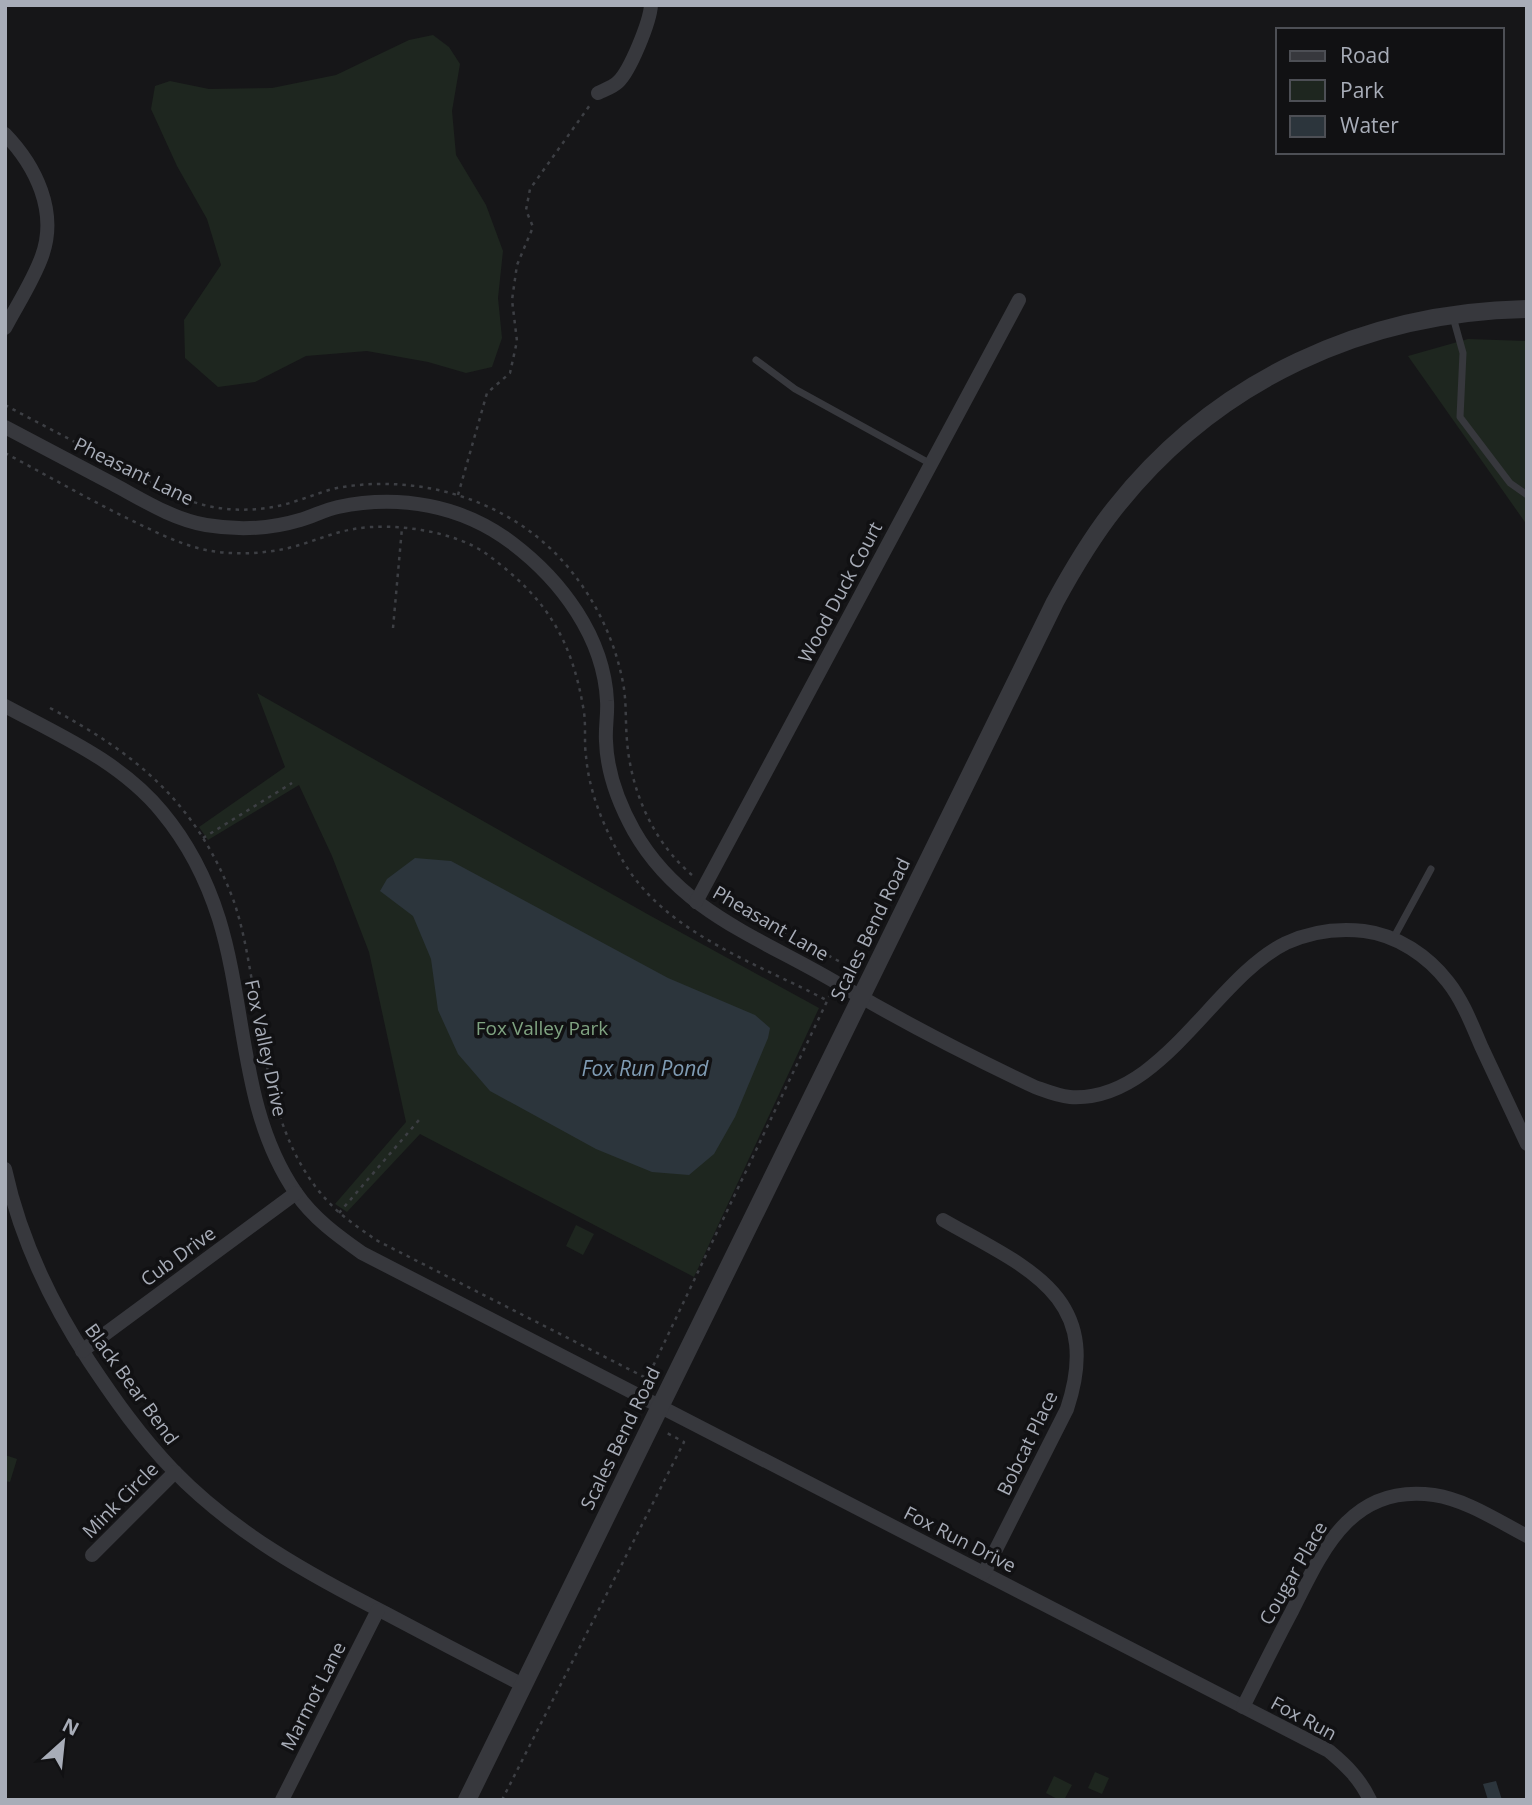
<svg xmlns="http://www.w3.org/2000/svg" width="1532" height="1805" viewBox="0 0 1532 1805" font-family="'Open Sans',sans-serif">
	<rect width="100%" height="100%" fill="#161618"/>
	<g fill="#1e261f">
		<path d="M433,35l16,12 11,17 -8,47 4,44 30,50 17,46 -5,47 4,40 -10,29 -26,6 -38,-11 -61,-11 -61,5 -51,26 -37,5 -33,-29 -1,-38 37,-55 -14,-46 -30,-53 -26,-57 4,-23 15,-5 39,8 63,-1 64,-13 73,-35z"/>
		<path d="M1468,339l59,2v184l-119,-169z"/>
		<path d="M257,693l392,222 170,93 -125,269 -274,-143 -73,78 -12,-8 71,-82 -37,-170 -37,-96 -33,-71 -91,55 -9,-13 86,-60z"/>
		<path d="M576,1225l18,9 -11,21 -17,-9z"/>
		<path d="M5,1455l12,4 -7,23 -5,-1z"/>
		<path d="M1095,1772l14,6 -7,16 -14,-6z"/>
		<path d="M1054,1776l18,9 -8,15h-5l-13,-7z"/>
	</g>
	<g fill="#2c353c">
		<path d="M415,858l36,3 217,117 87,37 15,13 -2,10 -33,79 -21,37 -25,21 -37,-3 -56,-23 -106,-58 -32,-37 -20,-44 -7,-51 -18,-43 -33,-25 7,-12z"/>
		<path d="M1496,1781l6,19h-14l-5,-16z"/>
	</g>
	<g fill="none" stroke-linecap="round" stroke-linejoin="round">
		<g stroke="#3d3f44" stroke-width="2.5" stroke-dasharray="3.5 5" stroke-linecap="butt">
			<path d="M5,405c39,21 78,41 117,62 29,16 58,34 91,40 28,5 57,3 83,-6 14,-4 27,-10 41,-13 76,-14 159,8 215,62 35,34 60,80 70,128 5,21 3,41 5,63 4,50 26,101 65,134"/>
			<path d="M5,453c45,24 88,49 134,71 21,10 43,21 67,26 25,5 53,4 78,-1 24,-5 46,-16 70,-20 39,-7 102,2 134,26 59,44 84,84 96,157 2,15 0,30 2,44 3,37 19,74 37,105 43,73 134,102 205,140"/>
			<path d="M458,495l29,-102 23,-20 7,-32 -5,-41 5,-35 16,-38 -7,-17 4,-21 60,-84"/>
			<path d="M393,628l9,-100"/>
			<path d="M50,708c87,46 147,96 183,191 10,28 15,59 20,88 14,81 23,171 89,228 11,9 23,17 34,25l278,142"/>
			<path d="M203,838l89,-55"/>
			<path d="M716,895l130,70 -3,6"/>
			<path d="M339,1213l80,-93"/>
			<path d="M646,1381l184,-386"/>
			<path d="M502,1800l182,-358 -17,-9"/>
		</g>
		<g stroke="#37383d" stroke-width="7">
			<path d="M1453,317l10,36 -3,64 50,66 17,12"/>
			<path d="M756,360l39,29 136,75"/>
			<path d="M1393,939l38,-70"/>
		</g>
		<g stroke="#37383d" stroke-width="14">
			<path d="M598,93c6,-3 15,-6 20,-11 12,-11 32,-60 33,-77"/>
			<path d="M5,134c31,32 53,78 37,122 -9,25 -25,49 -37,72"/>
			<path d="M5,427c36,19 72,38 108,57 30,16 59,35 93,41 30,5 64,4 94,-5 13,-4 25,-10 38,-13 61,-13 124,-2 174,36 49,37 92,94 95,158 1,13 -2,27 -1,40 1,32 13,63 28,90 46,81 127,107 203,152 64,38 130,72 198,104 11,4 23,9 35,10 91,6 144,-119 216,-154 24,-11 51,-15 78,-12 33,4 64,25 84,51 15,19 24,43 34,66 15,32 30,64 45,96"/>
			<path d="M5,706c56,30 116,56 157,106 25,30 45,69 57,107 28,91 21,193 77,274 17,25 42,43 66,60l967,498c18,15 31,28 41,49"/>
			<path d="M696,902l323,-602"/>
			<path d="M5,1169c15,69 46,134 84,192 26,39 52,76 84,109 61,63 137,105 214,144 45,24 91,48 136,71"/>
			<path d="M943,1220c82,47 162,75 124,189l-83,164"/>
			<path d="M82,1351l214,-158"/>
			<path d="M92,1555l83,-83"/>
			<path d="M1243,1707c16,-32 32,-64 49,-96 30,-60 59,-128 142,-116 33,5 64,26 93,41"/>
			<path d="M282,1800l96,-190"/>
		</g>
		<path stroke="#37383d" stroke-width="18" d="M467,1800l588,-1198c18,-33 37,-65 60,-94 101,-128 250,-196 412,-199"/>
	</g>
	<g text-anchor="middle" stroke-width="7" stroke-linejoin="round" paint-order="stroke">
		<g font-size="19" fill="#a8adb8" stroke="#111113">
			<text transform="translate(134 471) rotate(26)" y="7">Pheasant Lane</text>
			<text transform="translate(840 592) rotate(-62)" y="7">Wood Duck Court</text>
			<text transform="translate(771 923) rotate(30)" y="7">Pheasant Lane</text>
			<text transform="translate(870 929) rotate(-64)" y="7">Scales Bend Road</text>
			<text transform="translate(266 1048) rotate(78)" y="7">Fox Valley Drive</text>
			<text transform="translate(178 1256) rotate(-36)" y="7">Cub Drive</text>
			<text transform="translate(132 1384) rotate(54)" y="7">Black Bear Bend</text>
			<text transform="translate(620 1438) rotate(-64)" y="7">Scales Bend Road</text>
			<text transform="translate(1027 1443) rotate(-64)" y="7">Bobcat Place</text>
			<text transform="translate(120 1500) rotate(-45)" y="7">Mink Circle</text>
			<text transform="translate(960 1539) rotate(27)" y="7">Fox Run Drive</text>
			<text transform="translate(1293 1573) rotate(-60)" y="7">Cougar Place</text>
			<text transform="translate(313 1696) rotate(-63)" y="7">Marmot Lane</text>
			<text transform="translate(1304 1718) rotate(28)" y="7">Fox Run</text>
		</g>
		<g font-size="19" fill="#7fa381" stroke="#111113">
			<text x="542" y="1035">Fox Valley Park</text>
		</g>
		<g font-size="21" font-style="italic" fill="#7f9bb3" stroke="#111113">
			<text x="645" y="1076">Fox Run Pond</text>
		</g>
	</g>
	<rect width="1532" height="1805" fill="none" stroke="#a8adb8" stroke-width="14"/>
	<rect x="1276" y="28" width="228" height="126" fill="#111113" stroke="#4d4f55" stroke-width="2"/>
	<rect x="1290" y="51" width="35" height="10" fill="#37383d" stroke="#4d4f55" stroke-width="2"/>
	<text x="1340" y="63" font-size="21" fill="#a8adb8">Road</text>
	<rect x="1290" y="80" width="35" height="21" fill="#1e261f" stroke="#4d4f55" stroke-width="2"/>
	<text x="1340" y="98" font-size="21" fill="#a8adb8">Park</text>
	<rect x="1290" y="116" width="35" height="21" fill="#2c353c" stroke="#4d4f55" stroke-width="2"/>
	<text x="1340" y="133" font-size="21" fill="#a8adb8">Water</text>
	<g transform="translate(63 1742) rotate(27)" stroke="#111113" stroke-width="5" paint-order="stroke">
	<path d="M0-5L12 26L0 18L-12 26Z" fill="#a8adb8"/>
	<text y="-10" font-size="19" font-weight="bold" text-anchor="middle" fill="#a8adb8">N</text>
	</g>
</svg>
